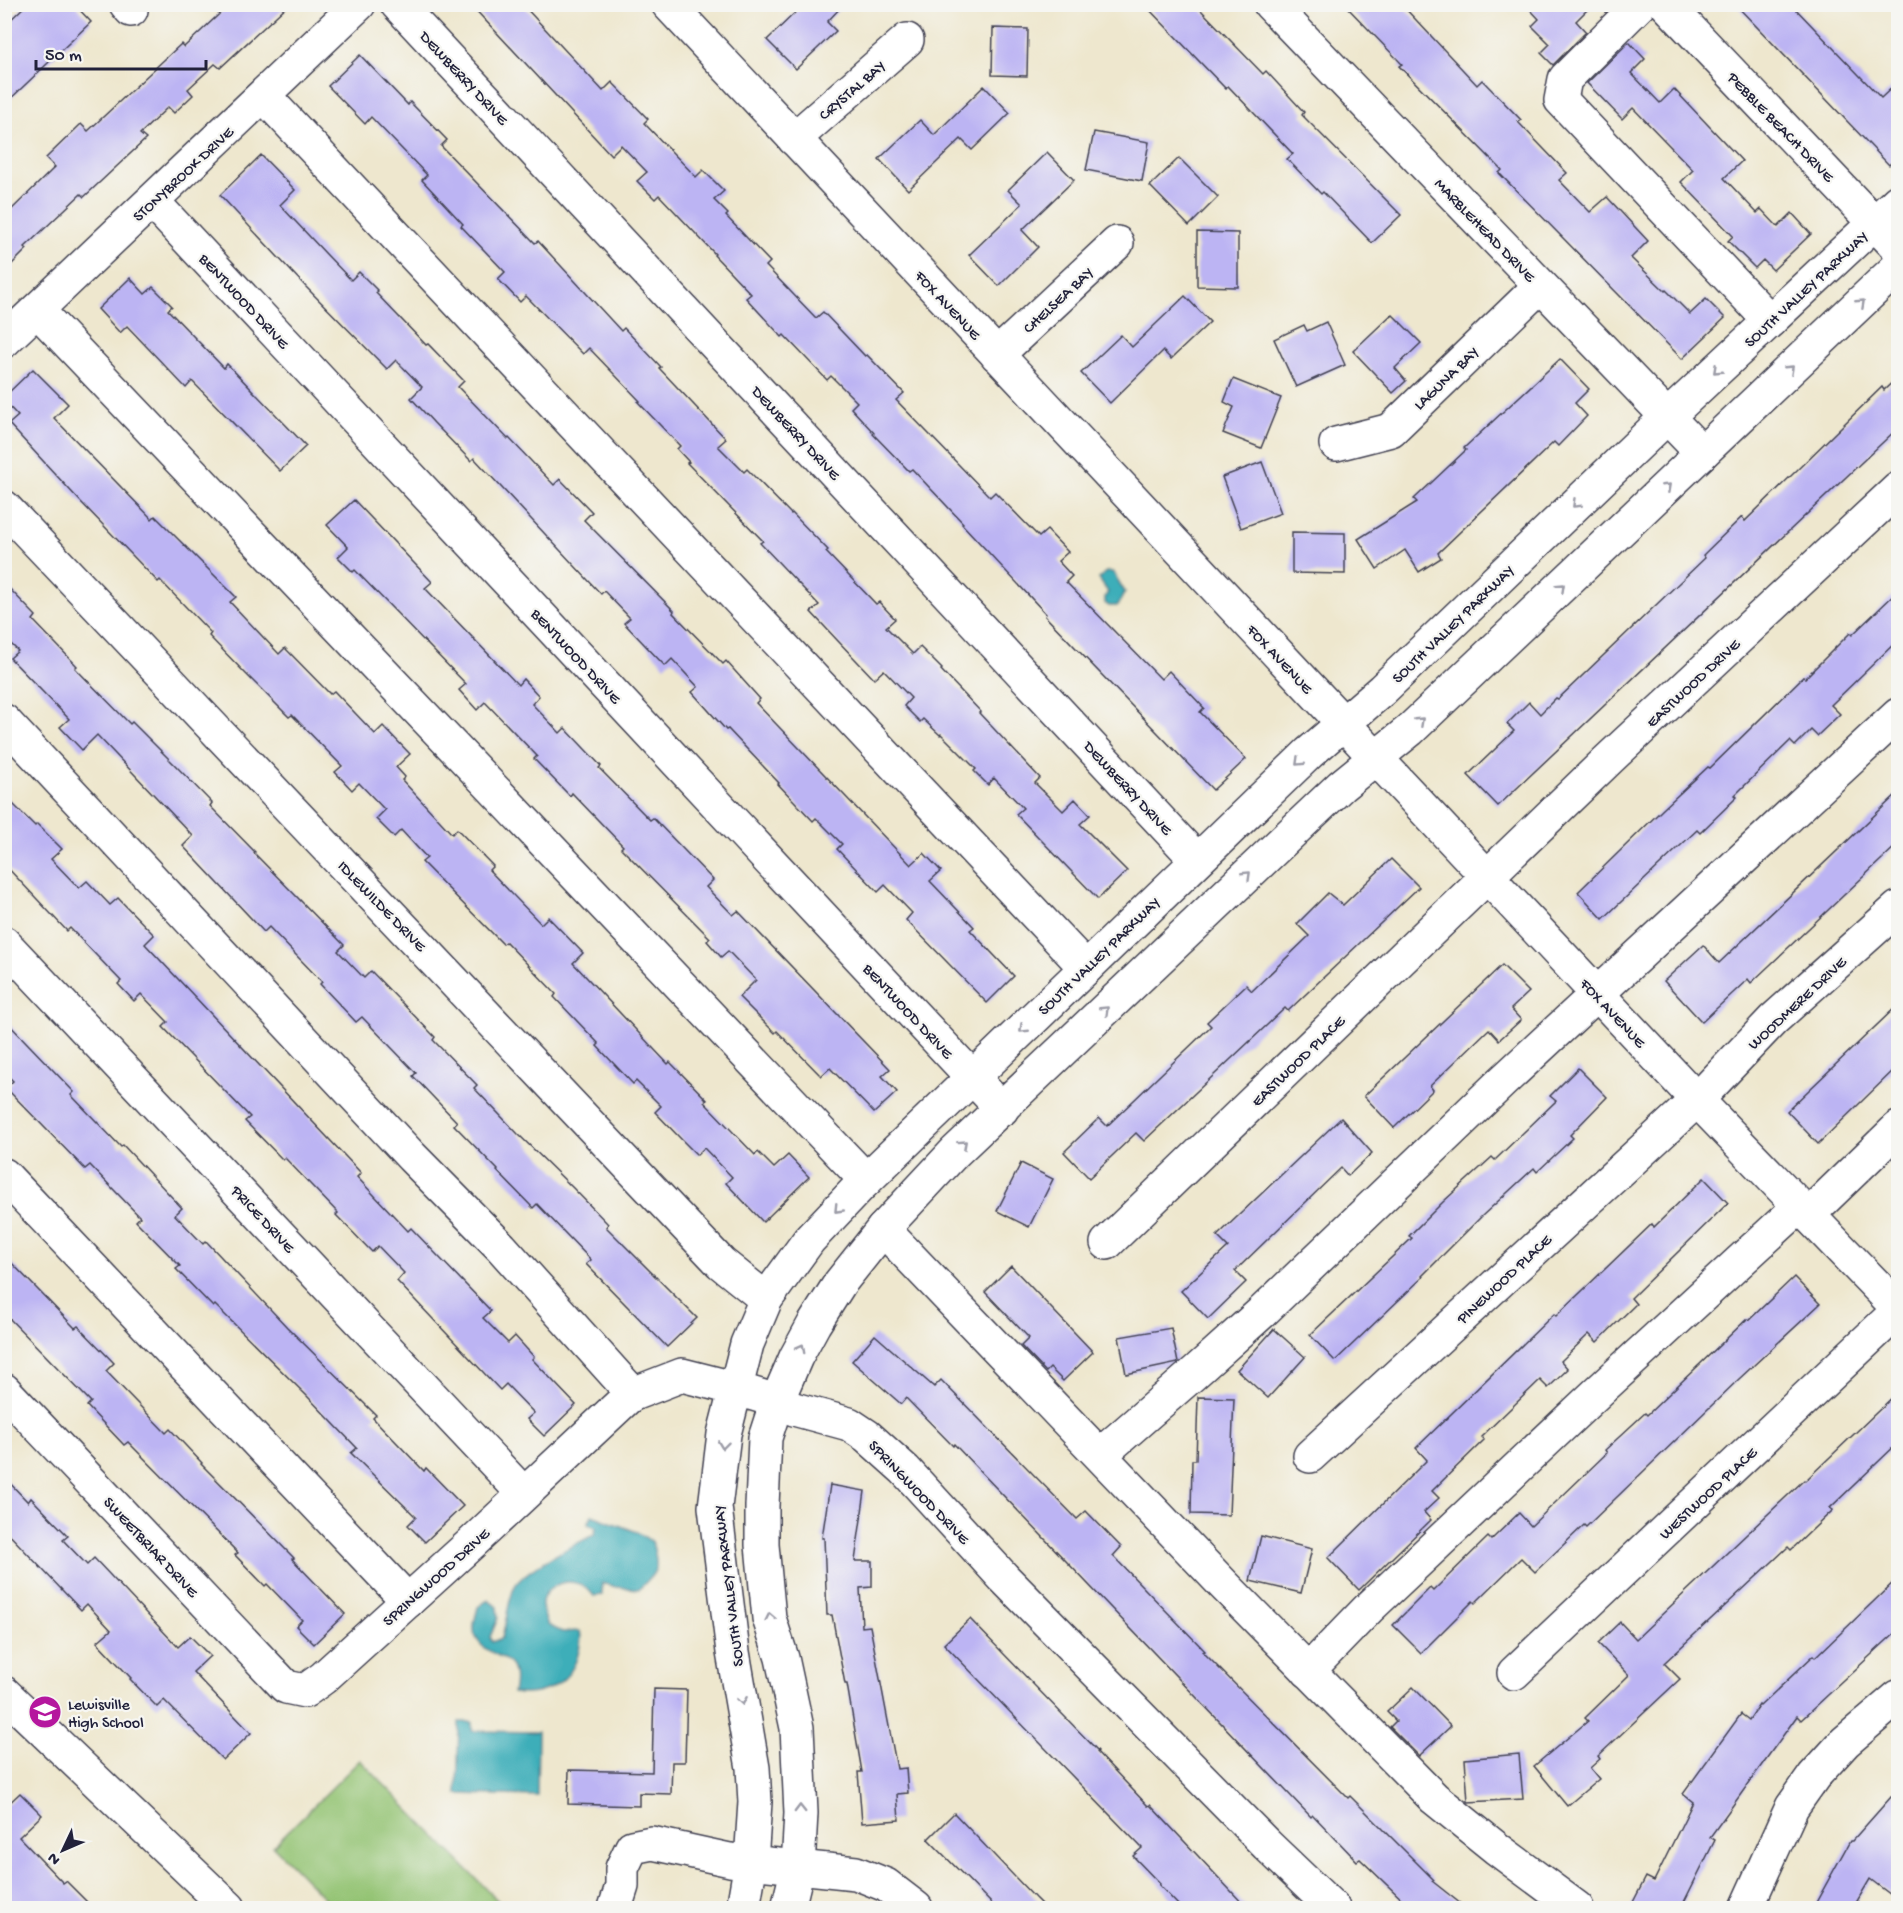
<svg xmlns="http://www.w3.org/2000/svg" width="1903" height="1913" viewBox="0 0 1903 1913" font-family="'Gochi Hand',sans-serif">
	<rect width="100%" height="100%" fill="#f6f6f2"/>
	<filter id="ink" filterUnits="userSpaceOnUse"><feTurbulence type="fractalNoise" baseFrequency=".0167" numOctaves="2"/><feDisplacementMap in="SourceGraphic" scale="12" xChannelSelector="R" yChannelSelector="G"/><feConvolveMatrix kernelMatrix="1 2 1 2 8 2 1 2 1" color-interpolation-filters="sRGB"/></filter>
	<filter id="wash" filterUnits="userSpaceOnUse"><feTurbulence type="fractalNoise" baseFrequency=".008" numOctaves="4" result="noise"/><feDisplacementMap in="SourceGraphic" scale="24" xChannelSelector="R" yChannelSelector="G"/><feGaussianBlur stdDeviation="1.35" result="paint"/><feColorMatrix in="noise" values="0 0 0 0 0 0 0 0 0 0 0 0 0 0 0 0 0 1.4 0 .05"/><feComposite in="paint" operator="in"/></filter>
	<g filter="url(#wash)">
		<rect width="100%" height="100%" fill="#eee7ce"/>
		<path fill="#93c372" stroke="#5a7256" stroke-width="1.5" d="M360,1760l145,148h-171l-61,-62z"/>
		<g fill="#3eaeb9" stroke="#30687a" stroke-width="1.5">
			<path d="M1106,572h7l12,20 -8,14h-8l-4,-3v-6l3,-5 -9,-13z"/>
			<path d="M592,1515l45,17 15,10c7,25 7,29 -13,47l-23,-2 -14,-4v12l-8,1c-10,-13 -26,-19 -41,-9 -5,3 -10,8 -11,15 -1,8 3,15 6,23l14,7 18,-1c2,7 0,13 -1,19 -6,32 -35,48 -66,43 10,-45 -27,-30 -38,-58 -3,-9 1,-19 3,-28l10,-7 9,7 1,11 -8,19 2,5 10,-4c4,-16 6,-35 12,-50 7,-18 63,-44 81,-54l1,-7 -8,-3z"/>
			<path d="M459,1722h13v9l66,1 -1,64 -80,-2z"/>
		</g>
		<g id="blocks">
			<g fill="#bcb4f3">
				<path d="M27,4h47l17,18 -87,83v-79z"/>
				<path d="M230,4h59l-69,64 -5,-4 -27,25 5,6 -19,18 -6,-6 -28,27 6,5 -62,58 -3,-3 -56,53 2,2 -23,23v-55l51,-50 -9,-9 35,-34 7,7 93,-87 3,3z"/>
				<path d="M470,4h52l81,87 9,-9 36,37 -4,4 52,54 7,-7 21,21 -10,9 14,14 -2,2 44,46 -4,4 50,52 7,-6 42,44 2,-1 37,38 -8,7 94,97 5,-5 44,45 8,-7 21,22 -10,9 14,15 -6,6 95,97 8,-8 35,37 -4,4 46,47 -33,31 -168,-174 1,-2 -84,-90 1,-1 -51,-54 -3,2 -36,-37 1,-1 -23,-25 6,-6 -26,-26 -4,4 -43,-45 -2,2 -36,-39 5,-4 -37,-39 1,-1 -56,-59 -4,4 -18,-18 10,-9 -26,-27 -10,10z"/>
				<path d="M804,4h40l-17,18 9,9 -40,38 -29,-29z"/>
				<path d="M1144,4h51l68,70 3,-3 38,41 -2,3 99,100 -29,28 -49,-51 -2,2 -34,-35 6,-5 -65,-68 -2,3z"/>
				<path d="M1344,4h57l76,81 5,-5 39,40 -3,2 49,51 -8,7 31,32 17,-15 41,44 -17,17 34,33 1,-1 24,24 16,-15 19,19 -43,41 -183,-186 3,-3 -103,-104 3,-2z"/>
				<path d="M1525,4h68l-17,17 10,11 -33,33 -12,-12 9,-9 -18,-18 7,-7z"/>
				<path d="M1735,4h56l90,94 18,-17v74l-10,10z"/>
				<path d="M993,28l35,1 -1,47 -35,-1z"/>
				<path d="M1629,42l16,17 -14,14 29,30 14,-14 68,72 -18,17 33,35 4,-4 17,18 14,-14 19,21 -38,36 -10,-10 -8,8 -27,-27 5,-5 -52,-54 12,-12 -60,-62 -11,11 -35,-36z"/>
				<path d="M360,55l48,50 2,-3 37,38 -6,6 94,97 3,-2 83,90 3,-3 37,39 -2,1 67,71 -8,7 26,26 3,-3 44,45 1,-1 36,37 -2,2 50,52 3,-2 16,17 -9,8 27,27 7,-7 22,22 -1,1 40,42 -2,1 61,65 -5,5 28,28 12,-12 15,16 -10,9 47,47 -29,28 -82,-85 7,-6 -29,-30 -6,7 -14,-14 2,-2 -35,-35 -1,1 -17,-16 -3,3 -16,-16 7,-8 -27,-28 -10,9 -36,-38 -27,-29 8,-7 -59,-62 3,-2 -76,-78 2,-1 -12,-13 3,-3 -42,-44 2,-1 -51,-53 -6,6 -57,-58 -6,6 -22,-23 7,-7 -44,-46 2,-2 -41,-44 5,-5 -56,-58 -6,7 -37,-38z"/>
				<path d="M984,86l26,27 -38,37 -11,-11 -53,51 -29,-31 41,-39 14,15z"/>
				<path d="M1094,132l55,10 -7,39 -56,-11z"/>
				<path d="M1047,152l27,28 -52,50 16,17 -39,39 -30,-31 53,-51 -14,-14z"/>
				<path d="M261,155l34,35 -15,15 46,49 25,26 8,-8 19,19 -2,2 50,52 2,-1 36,37 -6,6 50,52 1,-1 45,47 6,-6 32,33 -8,8 90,91 -1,2 50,51 3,-3 34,38 -4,4 155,162 13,-12 17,18 -11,10 44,46 -4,3 44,46 -27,27 -81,-83 6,-7 -27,-28 -7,7 -41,-43 5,-5 -26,-26 -3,3 -35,-37 1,-1 -51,-54 -2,1 -34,-38 6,-5 -26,-28 -7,7 -41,-43 6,-5 -26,-27 -3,3 -127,-136 -3,3 -37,-38 -23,-25 11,-11 -26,-27 -9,9 -81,-82 -86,-92z"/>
				<path d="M1179,158l39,39 -29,29 -39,-40z"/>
				<path d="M1197,232l41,1v54l-41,-1z"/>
				<path d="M130,278l15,16 8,-7 19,19 -4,4 56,58 3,-4 79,82 -26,25 -88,-90 -6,7 -59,-62 -7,7 -22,-24z"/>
				<path d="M1185,296l25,26 -39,37 -8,-8 -53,52 -29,-30 40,-38 11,12z"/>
				<path d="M1392,314l29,29 -26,25 11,13 -13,12 -40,-42z"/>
				<path d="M1326,322l19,43 -49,22 -22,-48 30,-14 3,6z"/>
				<path d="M1560,359l29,30 -14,14 12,13 -29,30 -4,-4 -116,111 3,5 -22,14 -14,-22 -28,19 -19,-30 59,-37 -3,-3 52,-49 -2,-2z"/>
				<path d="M33,369l35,35 -14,14 98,101 3,-3 81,81 -6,5 49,52 6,-6 45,46 4,-3 41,43 8,-8 27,28 -14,13 9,10 -3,3 50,54 5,-5 36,37 -4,4 52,54 7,-7 35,36 -10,10 95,101 2,-2 37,38 -3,2 51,53 3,-3 16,16 14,-13 21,22 -46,45 -37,-39 6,-6 -28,-29 -7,7 -16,-16 -26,-27 6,-6 -25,-25 -3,3 -36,-38 2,-2 -45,-47 2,-3 -50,-52 -3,2 -81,-82 5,-4 -26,-28 -7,7 -18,-18 9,-9 -26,-27 -7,7 -17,-18 7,-6 -50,-51 -3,2 -44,-44 -36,-37 2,-3 -51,-53 -2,2 -78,-81 -71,-77 9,-8 -14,-15v-4z"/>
				<path d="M1899,376v51l-401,379 -30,-31 46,-44 -7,-7 22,-22 11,12 16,-16 2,1 147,-141 -2,-3 39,-38 3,4 137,-134 2,3z"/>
				<path d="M1233,379l48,19 -20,50 -38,-15 11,-26 -10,-5z"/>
				<path d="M1262,462l19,51 -40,15 -19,-51z"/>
				<path d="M354,500l78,82 -7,6 93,97 5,-6 16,17 -7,8 28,29 5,-5 36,38 -2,2 51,52 3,-2 60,62 -7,7 27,28 5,-4 152,158 -8,7 15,16 -23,21 -44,-45 -9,8 -44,-45 -2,2 -36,-36 17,-17 -28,-29 -7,6 -14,-16 3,-3 -89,-90 2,-2 -51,-53 -2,3 -36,-37 3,-3 -52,-54 -8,8 -18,-20 7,-6 -111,-114 -2,2 -15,-15 10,-10 -21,-22z"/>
				<path d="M1292,532l53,1v41l-53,-1z"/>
				<path d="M4,583l32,33 -3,4 44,46 -2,2 55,56 2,-2 43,43 37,38 -2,3 45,46 -1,1 90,92 -6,6 26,27 7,-7 64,66 -2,3 44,45 -3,3 44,46 55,54 35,36 -2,3 91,91 -30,29 -81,-83 5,-4 -54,-56 -4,4 -36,-37 1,-1 -44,-45 3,-3 -44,-46 3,-3 -54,-56 -6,5 -36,-38 2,-2 -53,-55 -5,5 -81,-86 10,-10 -96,-101 -15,15 -22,-23 9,-8 -59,-61 8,-7 -14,-14z"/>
				<path d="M1899,590v49l-68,66 9,9 -23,22 -6,-6 -16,16 -5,-5 -55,54 2,2 -37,36 -3,-3 -94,89 -25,-27 85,-83 45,-42 2,1 93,-91 2,1 45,-45 2,2z"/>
				<path d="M1899,792v51l-148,140 -3,-4 -46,43 -38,-41 39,-36 16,18z"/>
				<path d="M4,795l31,31 2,-2 25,25 -11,10 28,29 8,-7 23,24 8,-7 36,37 -9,9 216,229 -4,4 51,54 3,-3 80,83 -8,7 25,25 7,-7 19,21 -2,2 44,46 -32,31 -17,-17 7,-6 -28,-29 -6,6 -103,-109 7,-8 -26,-27 -6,6 -36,-37 2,-2 -53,-55 -2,2 -38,-39 5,-4 -87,-90 5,-5 -27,-28 -7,7 -16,-17 3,-3 -51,-53 -3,3 -63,-67z"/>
				<path d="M1391,859l28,28 -131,124 -3,-3 -141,133 -8,-8 -47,45 -25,-26 35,-34 8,8 104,-100 -4,-4 39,-37 6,6 57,-55 -12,-12 31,-31 15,12z"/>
				<path d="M1502,965l27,27 -18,17 10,11 -22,20 -10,-11 -59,57 3,4 -39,38 -30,-32z"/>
				<path d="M1899,1004v61l-81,79 -31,-33z"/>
				<path d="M4,1019l70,73 -3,3 50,52 2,-2 59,63 -7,7 28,29 3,-3 81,86 89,88 -3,3 51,53 2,-3 37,38 -38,36 -17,-17 8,-8 -65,-64 6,-5 -50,-52 -92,-91 -2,2 -37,-38 4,-3 -44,-45 4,-4 -50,-52 -5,4 -79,-81 7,-7 -9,-9z"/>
				<path d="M1578,1068l29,29 -37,38 3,3 -36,34 -3,-4 -52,48 -60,60 1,1 -88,84 -25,-26 102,-97 -3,-2 34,-34 49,-45 3,3 61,-59 -6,-5z"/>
				<path d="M1341,1118l31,35 -24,23 -7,-8 -106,103 11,11 -38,37 -27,-28 47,-44 -11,-11z"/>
				<path d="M1021,1163l32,16 -24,48 -32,-16z"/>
				<path d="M1704,1178l24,25 -97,95 5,6 -39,38 -8,-8 -28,27 7,8 -20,19 -8,-8 -59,57 3,3 -52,51 7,7 -15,14 7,8 -72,70 -31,-32 99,-98 -11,-12 138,-134 2,2 96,-92 2,3z"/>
				<path d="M4,1255l71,73 3,-2 36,37 -8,8 60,62 4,-4 32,34 -1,1 93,94 -2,1 53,55 -31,30 -18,-18 6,-6 -35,-36 -2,2 -30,-31 3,-2 -110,-111 -4,3 -37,-39 4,-4 -87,-89z"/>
				<path d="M1011,1266l82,86 -30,29 -13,-13 -4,4 -25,-26 8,-8 -44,-46z"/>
				<path d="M1794,1277l26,27 -81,75 -153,148 -2,-2 -49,47 -14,-14 -46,45 -2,-2 -52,52 -28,-28 37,-37 3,3 55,-54 3,3 28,-27 12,13 76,-73 -2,-3 40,-37 2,2 100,-96 2,1z"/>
				<path d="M1171,1328l7,35 -52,11 -7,-37z"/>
				<path d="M1274,1329l31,28 -37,41 -31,-28z"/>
				<path d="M875,1335l59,52 7,-7 136,139 9,-8 35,36 -8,9 92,95 -2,1 145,146 2,-2 84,84 -2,1 34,27h-55l-51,-49 -3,2 -44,-46 -2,2 -357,-373 -1,2 -47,-48 -5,6 -49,-43z"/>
				<path d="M1899,1391v51l-69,66 3,2 -42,40 -3,-3 -124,116 16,16 -82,77 2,3 -10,9 9,11 -32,27 -33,-40 54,-45 -3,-3 44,-43 -31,-32 22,-21 16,17 168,-159 1,1z"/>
				<path d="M1198,1397l36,1 -5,117 -38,-1 1,-54h4z"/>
				<path d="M4,1477l24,25 3,-4 37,38 -5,4 24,25 7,-7 84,89 12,-11 20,20 -17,16 58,61 -28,27 -59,-60 -7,7 -27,-28 1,-1 -34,-36 14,-12 -24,-26 -6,6 -77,-81z"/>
				<path d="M830,1485l35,6 -10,70h17v26l-12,1 2,39 8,-1 27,143 9,-1 2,25 -11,1 2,26 -37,3 -4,-51h4l-15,-88h-2l-13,-69h-5l-3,-77h-2z"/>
				<path d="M1261,1536l51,13 -11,44 -51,-12z"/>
				<path d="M1899,1577v52l-98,91 -4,-4 -87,121 5,3 -34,68h-51l16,-31 8,4 39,-79 -10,-8 58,-80 8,6 10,-15 1,1 54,-51 2,2z"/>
				<path d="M970,1619l128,132 -1,1 51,54 2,-1 97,103h-66l-22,-23 1,-1 -27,-28 9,-8 -198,-204z"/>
				<path d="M1413,1687l38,39 -32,30 -29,-29 6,-6 -9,-9z"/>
				<path d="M654,1689l33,1 -2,72h-13l-1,32 -32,-1v13l-71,-2 1,-34 83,2z"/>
				<path d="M1519,1754l4,45 -55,3 -3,-43z"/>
				<path d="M1899,1788v113l-29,-22 -17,29h-40l37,-67h2z"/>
				<path d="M20,1793l22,22 -23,22 44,46 3,-2 27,27h-89v-100z"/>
				<path d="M954,1813l81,85 10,10h-49l-68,-69z"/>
			</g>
		</g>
	</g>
	<g filter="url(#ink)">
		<use href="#blocks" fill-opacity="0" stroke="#414051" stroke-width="1.5"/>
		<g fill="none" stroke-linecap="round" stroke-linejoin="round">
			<defs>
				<g id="minor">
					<path d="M126,4l5,6"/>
					<path d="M397,4l800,856"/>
					<path d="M1270,4l432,449"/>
					<path d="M1640,4l-75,75 -4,21 209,221"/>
					<path d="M1666,4l232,244"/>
					<path d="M264,96l822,872"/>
					<path d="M794,139l113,-99"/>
					<path d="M152,201l850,908"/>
					<path d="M37,310l829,870"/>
					<path d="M4,341l355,-337"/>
					<path d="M997,355l120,-112"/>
					<path d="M1336,444l55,-14 149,-144"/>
					<path d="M4,507l717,756 45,36"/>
					<path d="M4,721l408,436 89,90 132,147"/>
					<path d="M4,943l519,550"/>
					<path d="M4,1175l404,426"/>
					<path d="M1808,1215l90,-87"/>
					<path d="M883,1229l341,356 210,213 62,50 81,60"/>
					<path d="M1107,1243l502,-484 289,-270"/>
					<path d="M4,1390l282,297 19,4 18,-13 151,-137 153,-143 6,-4 49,-19 55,14 40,12 17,8 55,15 18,12 38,34 99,108 263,267 66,63"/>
					<path d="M1100,1455l92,-80 69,-62 241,-231 396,-367"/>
					<path d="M1310,1456l387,-356 76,-80 125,-112"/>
					<path d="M1308,1671l61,-63 230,-217 201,-185"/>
					<path d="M1514,1673l384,-362"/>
					<path d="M4,1693l225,215"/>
					<path d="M615,1908l7,-22v-18l10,-21 20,-4 78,17 126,13 30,12 30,23"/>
					<path d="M1746,1908l46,-101 22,-31 31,-34 53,-45"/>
				</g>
				<g id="major">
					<path d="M668,4l1029,1096 201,208"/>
					<path d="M743,1908l8,-46 4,-60 -2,-34 -20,-116 -18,-145 9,-73 23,-90 19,-45 43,-59 52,-55 448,-432 73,-63 285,-273 231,-216"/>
					<path d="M788,1908l10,-41 3,-54 -4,-85 -15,-70 -13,-40 -7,-73v-39l3,-68 12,-37 19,-44 18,-33 26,-41 43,-54 72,-77 386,-366 69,-56 488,-463"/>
				</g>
			</defs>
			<use href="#minor" stroke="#414051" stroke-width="36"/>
			<use href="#major" stroke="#414051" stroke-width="36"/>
			<use href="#minor" stroke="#fff" stroke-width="33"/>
			<use href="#major" stroke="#fff" stroke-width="33"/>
		</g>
		<defs><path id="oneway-chevron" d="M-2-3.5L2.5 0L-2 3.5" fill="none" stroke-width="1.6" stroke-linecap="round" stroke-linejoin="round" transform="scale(1.5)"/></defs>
		<g stroke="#9c9ca7">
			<use href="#oneway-chevron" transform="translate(1861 303) rotate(-43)"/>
			<use href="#oneway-chevron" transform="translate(1790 369) rotate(-43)"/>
			<use href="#oneway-chevron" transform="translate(1717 370) rotate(137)"/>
			<use href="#oneway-chevron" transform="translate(1667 487) rotate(-43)"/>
			<use href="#oneway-chevron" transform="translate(1576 504) rotate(136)"/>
			<use href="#oneway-chevron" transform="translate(1561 587) rotate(-43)"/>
			<use href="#oneway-chevron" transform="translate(1420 721) rotate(-43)"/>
			<use href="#oneway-chevron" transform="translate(1299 762) rotate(136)"/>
			<use href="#oneway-chevron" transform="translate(1247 875) rotate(-44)"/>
			<use href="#oneway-chevron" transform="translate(1105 1010) rotate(-44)"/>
			<use href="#oneway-chevron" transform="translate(1023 1029) rotate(136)"/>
			<use href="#oneway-chevron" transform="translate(963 1144) rotate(-42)"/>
			<use href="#oneway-chevron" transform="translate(838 1209) rotate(134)"/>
			<use href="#oneway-chevron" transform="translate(801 1348) rotate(-62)"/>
			<use href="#oneway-chevron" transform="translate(723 1445) rotate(97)"/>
			<use href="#oneway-chevron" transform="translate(770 1617) rotate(-101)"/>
			<use href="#oneway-chevron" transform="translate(742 1701) rotate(80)"/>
			<use href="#oneway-chevron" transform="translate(800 1809) rotate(-91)"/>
		</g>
	</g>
	<defs>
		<symbol id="school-disc" viewBox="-11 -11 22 22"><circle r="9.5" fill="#b5179e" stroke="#f6f6f2"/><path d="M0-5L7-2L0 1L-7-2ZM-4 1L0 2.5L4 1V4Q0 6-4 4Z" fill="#fff"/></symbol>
	</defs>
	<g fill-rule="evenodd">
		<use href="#school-disc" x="26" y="1693" width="38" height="38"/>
	</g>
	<g text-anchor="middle" stroke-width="4.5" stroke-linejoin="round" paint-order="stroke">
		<g font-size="16" fill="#22223b" stroke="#f6f6f2">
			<text transform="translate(465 77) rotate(47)" y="6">DEWBERRY DRIVE</text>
			<text transform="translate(851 89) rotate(-41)" y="6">CRYSTAL BAY</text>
			<text transform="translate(1782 126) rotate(46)" y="6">PEBBLE BEACH DRIVE</text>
			<text transform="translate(182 173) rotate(-43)" y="6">STONYBROOK DRIVE</text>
			<text transform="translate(1486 229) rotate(46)" y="6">MARBLEHEAD DRIVE</text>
			<text transform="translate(1805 288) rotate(-43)" y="6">SOUTH VALLEY PARKWAY</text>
			<text transform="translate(1057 299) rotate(-43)" y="6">CHELSEA BAY</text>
			<text transform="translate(245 300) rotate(47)" y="6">BENTWOOD DRIVE</text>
			<text transform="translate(949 304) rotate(47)" y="6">FOX AVENUE</text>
			<text transform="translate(1445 377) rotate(-44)" y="6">LAGUNA BAY</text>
			<text transform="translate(797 432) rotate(47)" y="6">DEWBERRY DRIVE</text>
			<text transform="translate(1452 623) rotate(-44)" y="6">SOUTH VALLEY PARKWAY</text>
			<text transform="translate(577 655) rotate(47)" y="6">BENTWOOD DRIVE</text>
			<text transform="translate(1281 658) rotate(47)" y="6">FOX AVENUE</text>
			<text transform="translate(1692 682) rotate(-43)" y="6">EASTWOOD DRIVE</text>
			<text transform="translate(1129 787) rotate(47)" y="6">DEWBERRY DRIVE</text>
			<text transform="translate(383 905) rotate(46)" y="6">IDLEWILDE DRIVE</text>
			<text transform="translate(1098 955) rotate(-44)" y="6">SOUTH VALLEY PARKWAY</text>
			<text transform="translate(1796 1002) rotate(-43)" y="6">WOODMERE DRIVE</text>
			<text transform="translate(909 1010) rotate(47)" y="6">BENTWOOD DRIVE</text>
			<text transform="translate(1614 1012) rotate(47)" y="6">FOX AVENUE</text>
			<text transform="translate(1297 1060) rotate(-44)" y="6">EASTWOOD PLACE</text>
			<text transform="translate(264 1218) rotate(47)" y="6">PRICE DRIVE</text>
			<text transform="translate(1503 1278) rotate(-43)" y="6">PINEWOOD PLACE</text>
			<text transform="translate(920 1491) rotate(46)" y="6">SPRINGWOOD DRIVE</text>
			<text transform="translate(1707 1492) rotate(-43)" y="6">WESTWOOD PLACE</text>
			<text transform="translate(152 1546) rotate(47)" y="6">SWEETBRIAR DRIVE</text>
			<text transform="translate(435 1576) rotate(-42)" y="6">SPRINGWOOD DRIVE</text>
			<text transform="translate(727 1586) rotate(-97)" y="6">SOUTH VALLEY PARKWAY</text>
		</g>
		<g font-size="16" fill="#22223b" stroke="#f6f6f2" text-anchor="start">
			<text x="68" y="1709">Lewisville<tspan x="68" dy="18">High School</tspan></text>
		</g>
	</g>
	<rect width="1903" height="1913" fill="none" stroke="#f6f6f2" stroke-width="24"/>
	<g transform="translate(63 1850) rotate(226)" stroke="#f6f6f2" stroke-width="4.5" paint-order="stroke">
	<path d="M0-4.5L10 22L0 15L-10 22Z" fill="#22223b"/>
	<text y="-9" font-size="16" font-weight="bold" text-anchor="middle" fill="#22223b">N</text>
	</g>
	<path d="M36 60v9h170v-9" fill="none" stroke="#22223b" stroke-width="3"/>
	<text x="45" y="60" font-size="18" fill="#22223b" stroke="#f6f6f2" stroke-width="4.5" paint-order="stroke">50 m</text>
</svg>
